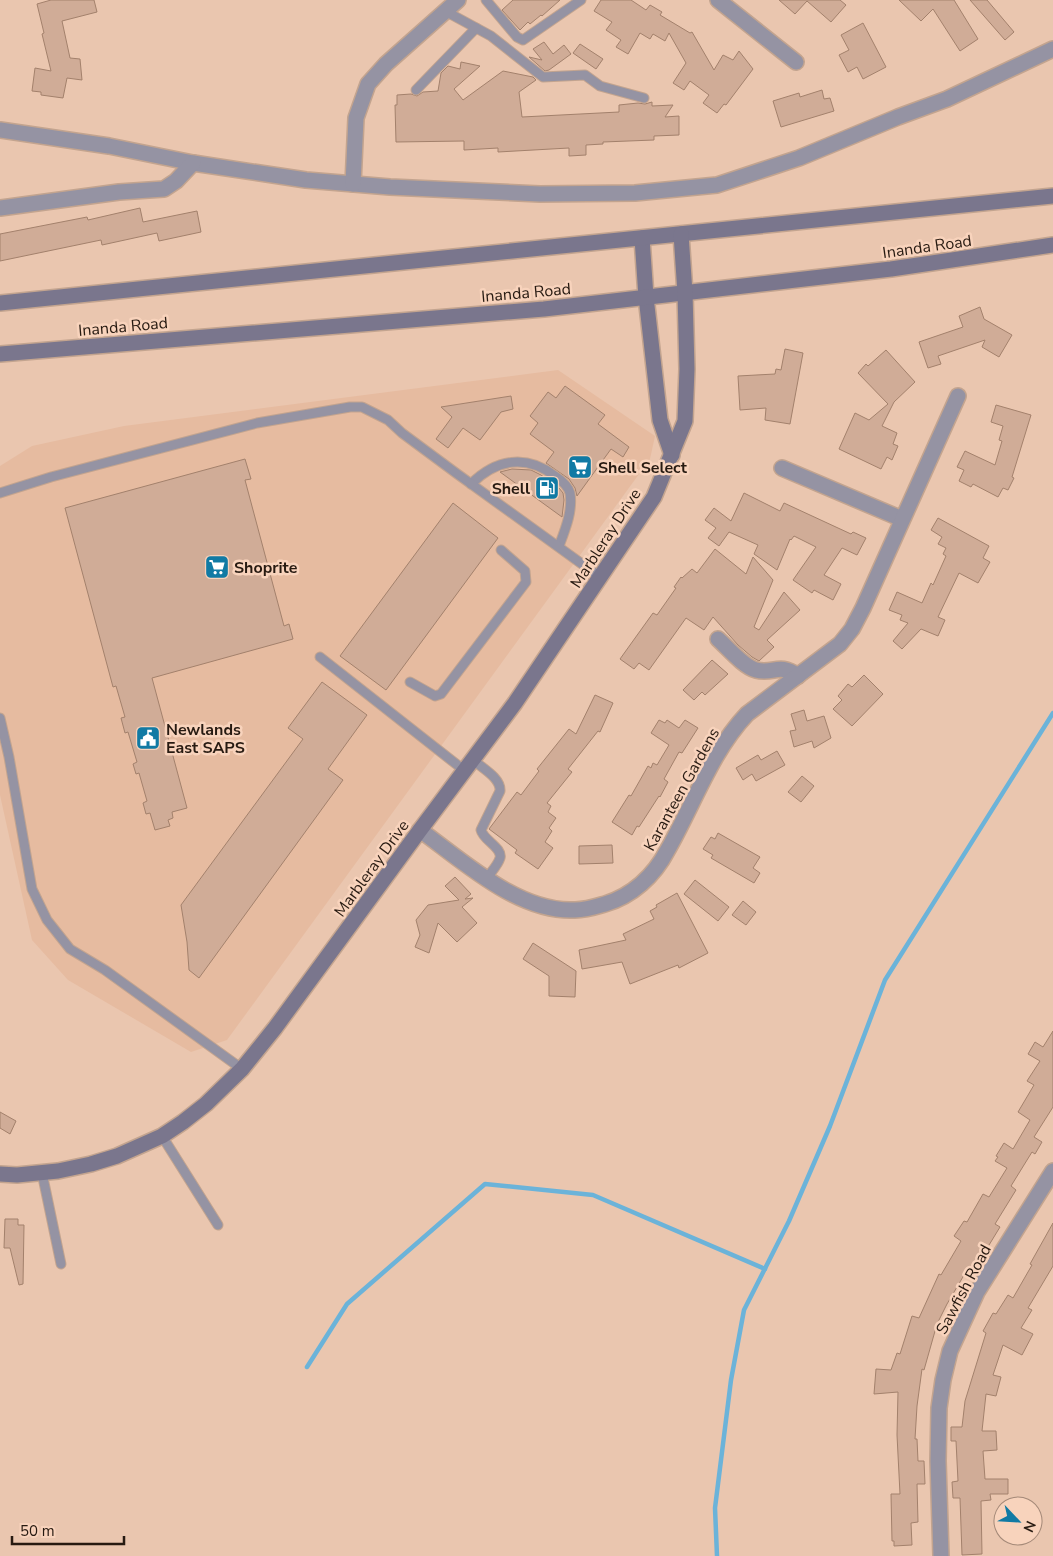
<svg xmlns="http://www.w3.org/2000/svg" width="1053" height="1556" viewBox="0 0 1053 1556" font-family="'Nunito Sans',sans-serif">
	<rect width="100%" height="100%" fill="#eac6af"/>
	<path fill="#e6bba0" d="M558,370l97,66 -5,23 -423,581 -36,12 -123,-72 -36,-40 -32,-145v-329l32,-20 92,-20z"/>
	<g fill="none" stroke-linecap="round" stroke-linejoin="round">
		<g stroke="#6bb3d9" stroke-width="4.5">
			<path d="M307,1367l40,-63 138,-120 108,11 172,74"/>
			<path d="M717,1556l-2,-48 16,-128 13,-70 45,-89 41,-95 55,-146 168,-267"/>
		</g>
	</g>
	<g fill="#d0ac97" stroke="#a3816c">
		<path d="M51,0h43l3,12 -35,9 8,37 10,1 2,21 -15,-2 -4,20 -22,-3v-3l-9,-1 3,-23 16,3 -9,-37 2,-1 -7,-29z"/>
		<path d="M513,0h47l-18,16 -1,-1 -11,9 -2,-2 -8,8 -18,-20z"/>
		<path d="M601,0h30l15,10 4,-5 12,7 -2,3 30,18 2,-1 22,38 9,-15 10,5 6,-9 14,18 -27,36 -2,-1 -7,9 -14,-10 6,-8 -19,-14 -6,9 -11,-7 13,-20 -17,-30 -4,8 -12,-7 -3,5 -10,-6 -12,21 -12,-7 5,-7 -15,-10 6,-8 -18,-11z"/>
		<path d="M779,0h61l6,5 -15,17 -24,-21 -12,13z"/>
		<path d="M899,0h55l24,39 -18,12 -27,-42 -12,12z"/>
		<path d="M970,0h17l27,32 -9,8z"/>
		<path d="M863,23l23,44 -23,12 -6,-12 -9,5 -9,-17 10,-5 -8,-15z"/>
		<path d="M544,42l9,12 11,-9 7,9 -22,16 -4,1 -16,-14 13,3 -9,-11z"/>
		<path d="M580,44l23,15 -7,10 -23,-16z"/>
		<path d="M461,62l19,4 -26,23 9,11 40,-29 30,6 3,3 -17,12 3,25 97,-5v-7l19,-2 7,1 7,-2v4l21,-1 -8,12 14,-1v19l-25,1v4l-51,2v2l-17,1v10l-17,1v-8l-71,4v-4l-34,2v-9l-68,1 -1,-37h2v-10l14,-1 6,2 6,-4 15,-1 3,-18 7,-7 12,3z"/>
		<path d="M822,90l2,9 6,-1 4,13 -53,16 -8,-26 26,-8 1,4z"/>
		<path d="M140,208l3,14 54,-11 4,21 -42,9 -2,-8 -55,12 -1,-5 -101,21v-27l87,-17 1,3z"/>
		<path d="M980,307l4,12 28,16 -13,22 -17,-10 3,-7 -47,16 3,8 -13,4 -9,-26 44,-15 -4,-11z"/>
		<path d="M785,349l18,4 -13,71 -25,-4 1,-12 -26,2 -2,-34 37,-2 1,-5 5,1z"/>
		<path d="M886,350l29,32 -21,20 -12,24 15,7 -4,11 5,2 -6,14 -5,-3 -6,12 -42,-20 16,-36 14,7 19,-16 -30,-31 8,-9 2,2z"/>
		<path d="M565,386l40,29 -7,9 31,23 -6,10 -12,-8 -34,47 -2,-8 -6,-9 -23,-16 8,-11 -24,-18 8,-11 -8,-7 18,-24 8,6z"/>
		<path d="M511,396l2,13 -12,3 -21,28 -17,-12 -15,20 -12,-9 16,-22 -11,-10z"/>
		<path d="M996,405l35,10 -19,62 2,1 -6,12 -5,-2 -5,9 -25,-13 -2,3 -12,-6 5,-11 -7,-3 8,-16 30,14 7,-24 -3,-1 4,-14 -12,-4z"/>
		<path d="M245,459l6,20 -6,1 39,146 5,-2 4,15 -141,39 35,130 -15,4 1,6 -5,2 2,6 -15,4 -5,-17 -4,1 -3,-11 4,-2 -8,-28 -3,1 -3,-10 4,-2 -9,-30 -3,1 -4,-15 4,-1 -9,-31 -3,1 -48,-179z"/>
		<path d="M512,469l19,1 10,5 18,13 4,5 1,7 -2,17 -62,-45z"/>
		<path d="M744,493l36,18 4,-8 67,31 2,-2 13,6 -9,17 -15,-7 -18,27 17,9 -8,16 -19,-10 -2,3 -19,-13 23,-33 -22,-11 -3,4 -1,-1 -13,31 -23,-16 4,-9 -29,-13 -10,14 -11,-8 8,-10 -11,-8 9,-12 17,13z"/>
		<path d="M453,503l45,35 -112,152 -46,-34z"/>
		<path d="M938,518l51,28 -6,12 7,4 -12,21 -19,-10 -21,44 7,3 -7,16 -17,-7 -19,20 -9,-8 15,-18 -8,-3 2,-5 -13,-5 8,-18 25,11 9,-20 2,2 13,-29 -3,-2 3,-6 -8,-4 4,-7 -11,-7z"/>
		<path d="M715,549l31,25 7,-17 20,23 -19,47 5,3 25,-38 16,18 -33,30 7,7 -15,14 -7,-4 -14,-12 -25,-28 -9,13 -18,-12 -37,52 -10,-7 -5,6 -14,-10 33,-46 4,2 19,-27 -2,-1 7,-10 1,1 10,-9 5,4z"/>
		<path d="M712,660l16,14 -23,21 -3,-3 -8,8 -11,-10z"/>
		<path d="M864,675l19,19 -31,32 -19,-17 9,-9 -4,-4 10,-12 4,3z"/>
		<path d="M322,682l45,33 -39,54 15,11 -144,198 -10,-8 -2,-28 -6,-37 122,-166 -15,-11z"/>
		<path d="M595,695l18,8 -13,29 -2,-1 -30,38 4,3 -25,31 4,3 -3,6 8,6 -7,10 3,3 -7,11 8,6 -15,21 -23,-16 2,-3 -28,-21 28,-37 4,3 18,-24 -2,-2 32,-40 7,5z"/>
		<path d="M804,710l3,11 17,-5 7,22 -17,10 -2,-7 -18,6 -4,-16 6,-1 -5,-16z"/>
		<path d="M659,720l6,3 2,-3 12,8 6,-8 13,8 -16,25 -3,-1 -15,27 4,3 -8,15 -1,-1 -20,31 -2,-1 -5,9 -20,-13 17,-27 2,1 17,-30 3,2 2,-5 4,2 12,-20 -18,-12z"/>
		<path d="M777,751l8,14 -29,16 -4,-7 -9,6 -7,-12 22,-13 3,5z"/>
		<path d="M802,776l12,10 -13,16 -13,-10z"/>
		<path d="M718,833l42,24 -7,11 7,5 -6,10 -43,-25 2,-3 -10,-6 8,-12 4,2z"/>
		<path d="M612,845l1,18 -34,1v-18z"/>
		<path d="M455,877l16,17 -6,5 8,-1 -11,9 15,16 -20,19 -19,-19 -9,30 -14,-6 5,-12 -4,-15 12,-15 31,-5 -14,-14z"/>
		<path d="M695,880l34,27 -11,14 -34,-27z"/>
		<path d="M677,893l31,60 -29,15 -1,-3 -48,19 -8,-22 -40,7 -3,-19 47,-10 -3,-6 31,-15 -4,-8 7,-4 -1,-2z"/>
		<path d="M743,901l13,11 -10,13 -14,-10z"/>
		<path d="M533,943l43,28 -1,26 -26,-1v-20l-26,-17z"/>
		<path d="M1053,1031v76l-19,30 8,5 -7,12 -3,-2 -21,34 5,4 -21,34 5,3 -28,46 -5,-3 -20,34 -10,20 -13,46 -2,-1 -5,37 -2,33h2l1,22h6l1,23h-8l1,38 -7,1 1,22 -18,1v-5h-2l-1,-47h9l-3,-59 1,-43 -24,2 2,-25 15,1 6,-17 3,1 12,-38 7,2 20,-44 2,1 20,-34 -7,-5 10,-15 3,1 16,-28 6,3 18,-29 -12,-7 3,-4 -2,-1 8,-13 9,6 17,-29 -12,-8 16,-27 -7,-4 13,-20 -12,-7 7,-12 8,5z"/>
		<path d="M0,1112l16,9 -6,13 -10,-6z"/>
		<path d="M5,1219h13v6h6l-1,59 -4,1 -9,-37h-6z"/>
		<path d="M1053,1223v43l-25,42 4,2 -11,18 12,6 -11,21 -19,-10 -10,30 8,2 -5,19 -10,-2 -4,37h14l1,19 -14,1 2,28h23v15h-18l1,6 -10,1 1,53 -20,1 -2,-57h-7l-1,-16 6,-1 -2,-40h-5v-14h11l3,-26 21,-68 -3,-2 10,-18 3,1 12,-19 5,3 19,-33 -2,-1z"/>
	</g>
	<g fill="none" stroke-linecap="round" stroke-linejoin="round">
		<defs>
			<g id="lane">
				<path d="M486,0l31,37 6,3 58,-40"/>
				<path d="M445,11l46,25 52,41 42,-2 15,11 44,12"/>
				<path d="M416,90l60,-62"/>
				<path d="M471,484c25,-25 55,-30 84,-8 6,4 13,10 15,17 3,18 -5,37 -11,53"/>
				<path d="M0,493l51,-16 206,-54 93,-16h12l26,13 14,13 54,40 144,104"/>
				<path d="M320,657l145,114"/>
				<path d="M410,682l25,14 6,-2 85,-112 -1,-11 -24,-21"/>
				<path d="M0,718l9,39 23,132 15,31 23,29 35,21 137,99"/>
				<path d="M473,760c9,8 28,18 27,31l-19,39c2,10 22,18 19,28 -2,7 -9,14 -13,20"/>
				<path d="M162,1136l56,89"/>
				<path d="M42,1173l19,91"/>
			</g>
			<g id="street">
				<path d="M718,0l78,62"/>
				<path d="M0,130l109,16 84,17 113,17 84,7 150,7 95,-1 82,-8 82,-27 99,-41 49,-18 106,-50"/>
				<path d="M353,184l3,-66 12,-34 18,-20 72,-64"/>
				<path d="M0,208l119,-16 45,-3 12,-8 17,-18"/>
				<path d="M782,468l120,51"/>
				<path d="M718,639c10,9 26,28 38,31 18,5 22,-8 42,6"/>
				<path d="M420,830c44,32 99,83 155,80 11,0 20,-3 30,-6 27,-8 49,-28 62,-53 26,-45 44,-99 80,-137l93,-70 12,-15 11,-21 95,-212"/>
				<path d="M941,1556l-3,-95 1,-53 4,-28 7,-29 27,-59 76,-121"/>
			</g>
			<g id="secondary">
				<path d="M642,238l4,59 14,123 12,35"/>
				<path d="M0,303l1053,-107"/>
				<path d="M0,354l544,-45 347,-40 162,-24"/>
				<path d="M0,1174l17,1 41,-4 33,-7 26,-8 45,-20 21,-14 23,-18 36,-35 33,-41 145,-198 95,-127 139,-206 31,-76 2,-52 -2,-76 -4,-59"/>
			</g>
		</defs>
		<use href="#lane" stroke="#c3a48f" stroke-width="11"/>
		<use href="#street" stroke="#c3a48f" stroke-width="18"/>
		<use href="#secondary" stroke="#c3a48f" stroke-width="18"/>
		<use href="#lane" stroke="#9593a3" stroke-width="9"/>
		<use href="#street" stroke="#9593a3" stroke-width="15"/>
		<use href="#secondary" stroke="#7a768d" stroke-width="15"/>
	</g>
	<defs>
		<symbol id="supermarket-square" viewBox="-11 -11 22 22"><rect x="-9" y="-9" width="18" height="18" rx="4" fill="#117aa4" stroke="#f8d3bc"/><path d="M-6-5.5h2.5l.6 2H6L4.5 2H-2.5L-4.4-4H-6ZM-1.5 3.2a1.3 1.3 0 1 0 .1 0ZM3 3.2a1.3 1.3 0 1 0 .1 0Z" fill="#fff"/></symbol>
		<symbol id="fuel-square" viewBox="-11 -11 22 22"><rect x="-9" y="-9" width="18" height="18" rx="4" fill="#117aa4" stroke="#f8d3bc"/><path d="M-5.5-6h7V0h2V4h1.3V-2.5L3-4.5l.8-.8L6-3V5H2.5V1h-1V6h-7ZM-4.2-4.7v3.2H.2V-4.7Z" fill="#fff"/></symbol>
		<symbol id="civic-square" viewBox="-11 -11 22 22"><rect x="-9" y="-9" width="18" height="18" rx="4" fill="#117aa4" stroke="#f8d3bc"/><path d="M-.6-6.5H3V-4.5H.6V-3L4-1V1h2V6H-6V1h2V-1L-.6-3ZM-1.2 2.5V6h2.4V2.5Z" fill="#fff"/></symbol>
	</defs>
	<g fill-rule="evenodd">
		<use href="#supermarket-square" x="566" y="453" width="28" height="28"/>
		<use href="#fuel-square" x="533" y="474" width="28" height="28"/>
		<use href="#supermarket-square" x="203" y="553" width="28" height="28"/>
		<use href="#civic-square" x="134" y="724" width="28" height="28"/>
	</g>
	<g text-anchor="middle" stroke-width="5" stroke-linejoin="round" paint-order="stroke">
		<g font-size="16" fill="#271a11" stroke="#f8d3bc">
			<text transform="translate(927 246) rotate(-8)" y="6">Inanda Road</text>
			<text transform="translate(526 292) rotate(-5)" y="6">Inanda Road</text>
			<text transform="translate(123 326) rotate(-5)" y="6">Inanda Road</text>
			<text transform="translate(605 538) rotate(-57)" y="6">Marbleray Drive</text>
			<text transform="translate(681 789) rotate(-61)" y="6">Karanteen Gardens</text>
			<text transform="translate(371 868) rotate(-54)" y="6">Marbleray Drive</text>
			<text transform="translate(963 1289) rotate(-62)" y="6">Sawfish Road</text>
		</g>
		<g font-size="16" font-weight="bold" fill="#271a11" stroke="#f8d3bc" text-anchor="start">
			<text x="598" y="473">Shell Select</text>
			<text x="530" y="494" text-anchor="end">Shell</text>
			<text x="234" y="573">Shoprite</text>
			<text x="166" y="735">Newlands<tspan x="166" dy="18">East SAPS</tspan></text>
		</g>
	</g>
	<g transform="translate(1018 1521) rotate(115)"><circle r="24" fill="#f8d3bc" stroke="#a48978"/>
	<path d="M0-4L9 19L0 12L-9 19Z" fill="#117aa4"/>
	<text y="-8" font-size="14" font-weight="bold" text-anchor="middle" fill="#271a11">N</text>
	</g>
	<path d="M12 1536v8h112v-8" fill="none" stroke="#271a11" stroke-width="2.5"/>
	<text x="20" y="1536" font-size="15" fill="#271a11" stroke="#f8d3bc" stroke-width="4" paint-order="stroke">50 m</text>
</svg>
